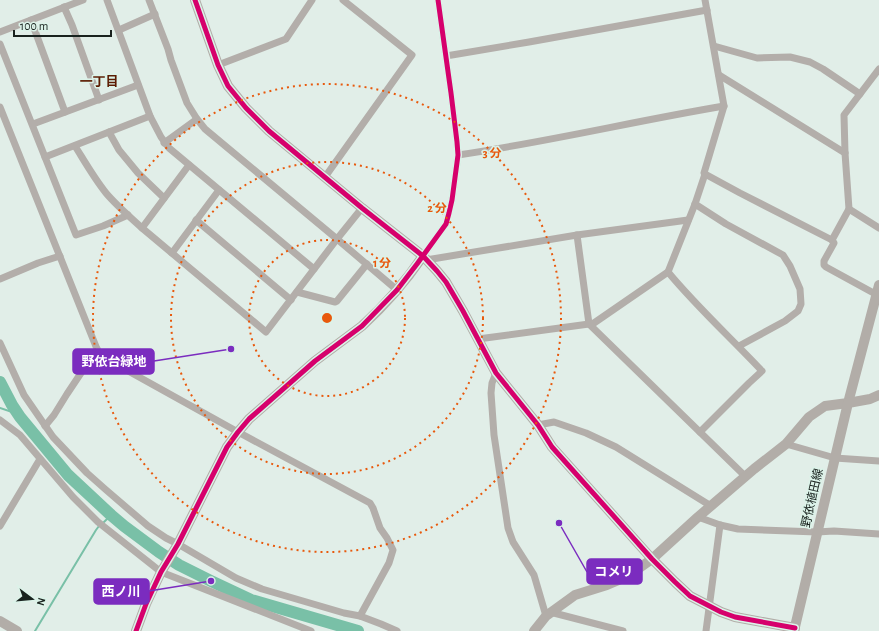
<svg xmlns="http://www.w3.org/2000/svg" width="879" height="631" viewBox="0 0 879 631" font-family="'Alegreya Sans','Noto Sans JP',sans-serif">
	<rect width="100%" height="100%" fill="#e1eee8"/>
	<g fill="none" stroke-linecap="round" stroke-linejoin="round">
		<g stroke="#79c0a7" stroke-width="2">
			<path d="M0,408l18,6"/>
			<path d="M103,523l8,-8"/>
			<path d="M35,631l61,-101 3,-4"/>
		</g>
		<path stroke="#79c0a7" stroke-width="12" d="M0,382l12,23 8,12 48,58 43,40 13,11 35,26 20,13 32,16 40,19 107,31"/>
		<g stroke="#b3aeaa" stroke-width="7">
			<path d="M107,0l43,116 11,21 8,11 145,121"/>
			<path d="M149,0l19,49 3,11 16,43 10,16 8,10 132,110 60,51"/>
			<path d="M64,7l8,18 27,75"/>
			<path d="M31,20l34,92"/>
			<path d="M119,30l36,-16"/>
			<path d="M0,32l83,-32"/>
			<path d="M0,44l76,191 27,-9 25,-11"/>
			<path d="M714,46l43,12 33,-1 20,5 13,7 37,25"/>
			<path d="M446,56l83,-14 178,-32"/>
			<path d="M218,65l68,-26 26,-39"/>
			<path d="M719,75l126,78"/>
			<path d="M0,107l99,247 4,3 135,75 132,71 3,5 7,20 7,10 6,12 -4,13 -29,53"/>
			<path d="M33,124l105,-39"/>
			<path d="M109,132l10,18 19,23 26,25"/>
			<path d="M164,143l33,-24"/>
			<path d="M75,146c10,16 19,32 31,47 10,12 24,24 36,35l124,104 71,-93 25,-31"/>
			<path d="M458,155c89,-13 177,-34 266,-49"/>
			<path d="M45,157l105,-41"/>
			<path d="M705,174l35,19 92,47"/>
			<path d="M325,177l87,-122 -69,-55"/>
			<path d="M695,204l31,20 57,31 7,11 10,23 1,15 -3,7 -13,10 -46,25"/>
			<path d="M849,209l30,19"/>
			<path d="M196,220l95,80"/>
			<path d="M142,228l47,-63"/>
			<path d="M577,235l12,89 157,153"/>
			<path d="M172,253l47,-63"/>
			<path d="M423,256l23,-32 6,-24 6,-45 -1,-13 -6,-49 -13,-93"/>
			<path d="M426,260l151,-25 111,-15"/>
			<path d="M668,272c29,35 63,66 94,99l-13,12 -49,49"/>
			<path d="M0,279l38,-16 22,-7"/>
			<path d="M297,292l38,10 2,-1 30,-37"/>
			<path d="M879,296l-53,-29 -2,-2v-4l10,-18 -2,-3 17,-31 -4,-56 -1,-38 35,-46"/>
			<path d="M478,339l111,-15 5,-1 74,-51 27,-68 10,-30 -1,-1 20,-67 -19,-106"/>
			<path d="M0,343l24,52 29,42 34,36 18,16 43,37 18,12 12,6 58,34 26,11 82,24 16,3 21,8 16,7"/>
			<path d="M496,373l-4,10 -1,10 3,42 14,93 5,14 21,33 12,41"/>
			<path d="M0,420l20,15 53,62 25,25 63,50 150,59"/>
			<path d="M538,425l16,-3 32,11 30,14 95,59"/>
			<path d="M45,426l9,-11 13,-21 30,-45"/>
			<path d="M786,444l49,14 44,3"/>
			<path d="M698,517l22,8 18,4 79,3 17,-1 45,3"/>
			<path d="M0,526l40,-67"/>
			<path d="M550,612l73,19"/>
			<path d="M706,631l14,-106"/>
		</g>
		<g stroke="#b2ada8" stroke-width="10">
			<path d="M195,0l23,65 10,21 18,22 23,23 93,77 61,48 14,15 9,11 17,29 33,62 42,52 14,22 100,112 23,23 15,14 31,16 14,5 60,11"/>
			<path d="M0,621l17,10"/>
			<path d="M136,631l10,-27 15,-32 17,-28 49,-97 11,-15 11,-13 66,-58 47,-35c22,-20 44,-45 61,-70"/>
			<path d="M534,631l12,-15 29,-21 32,-10 21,-9 24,-17 46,-42 56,-48 32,-25 23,-27 16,-11 23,-3 31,-118"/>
			<path d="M794,631l54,-228 22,-4 9,-4"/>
		</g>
		<defs>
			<g id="cycleway">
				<path d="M195,0l23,65 10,21 18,22 23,23 93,77 61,48 14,15 9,11 17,29 33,62 42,52 14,22 100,112 23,23 15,14 31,16 14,5 60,11"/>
				<path d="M136,631l10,-27 15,-32 17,-28 49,-97 11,-15 11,-13 66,-58 47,-35 35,-36 20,-26 29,-40 3,-11 3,-13 6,-45 -1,-13 -6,-49 -13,-93"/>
			</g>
		</defs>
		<use href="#cycleway" stroke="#dcf3e9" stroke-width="8"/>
		<use href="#cycleway" stroke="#d6006c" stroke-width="5"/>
	</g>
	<g fill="none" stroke="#e8590c" stroke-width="2" stroke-dasharray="2 4">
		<circle cx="327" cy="318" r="78"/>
		<circle cx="327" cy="318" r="156"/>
		<circle cx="327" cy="318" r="234"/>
	</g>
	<g text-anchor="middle" stroke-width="3" stroke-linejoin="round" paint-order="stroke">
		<g font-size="12" fill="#19221e" stroke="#dcf3e9">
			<text transform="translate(812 498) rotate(-77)" y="4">野依植田線</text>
		</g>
		<g font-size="13" font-weight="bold" fill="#5c1b02" stroke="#dcf3e9">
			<text x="99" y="86">一丁目</text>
		</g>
	</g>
	<circle cx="327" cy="318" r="6" fill="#e8590c" stroke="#dcf3e9" stroke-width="2"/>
	<g font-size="12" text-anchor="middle" font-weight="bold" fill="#e8590c" stroke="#dcf3e9" stroke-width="3" stroke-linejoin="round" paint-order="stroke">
		<text x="492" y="157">3 分</text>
		<text x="437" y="212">2 分</text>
		<text x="382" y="267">1 分</text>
	</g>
	<path fill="none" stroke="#7b2cbf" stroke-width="1.5" d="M231 349L154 361M559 523L587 572M211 581L149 591"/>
	<g fill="#7b2cbf" stroke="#dcf3e9" stroke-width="1.5">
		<circle cx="231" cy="349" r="4"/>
		<circle cx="559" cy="523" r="4"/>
		<circle cx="211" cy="581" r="4"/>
	</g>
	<g fill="#7b2cbf" stroke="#7b2cbf" stroke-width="1.5">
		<rect x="73" y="349" width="81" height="25" rx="4"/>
		<rect x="587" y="559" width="55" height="25" rx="4"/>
		<rect x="94" y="579" width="55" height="25" rx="4"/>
	</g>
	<g font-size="13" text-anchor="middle" font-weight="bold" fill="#fff">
		<text x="114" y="366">野依台緑地</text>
		<text x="614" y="576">コメリ</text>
		<text x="121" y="596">西ノ川</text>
	</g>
	<g transform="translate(32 599) rotate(106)" stroke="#dcf3e9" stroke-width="3" paint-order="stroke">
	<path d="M0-3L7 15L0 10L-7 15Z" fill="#19221e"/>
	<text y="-6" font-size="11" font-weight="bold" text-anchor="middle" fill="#19221e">N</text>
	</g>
	<path d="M14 30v6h97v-6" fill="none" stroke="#19221e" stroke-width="2"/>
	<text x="20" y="30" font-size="12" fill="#19221e" stroke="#dcf3e9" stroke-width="3" paint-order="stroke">100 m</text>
</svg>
